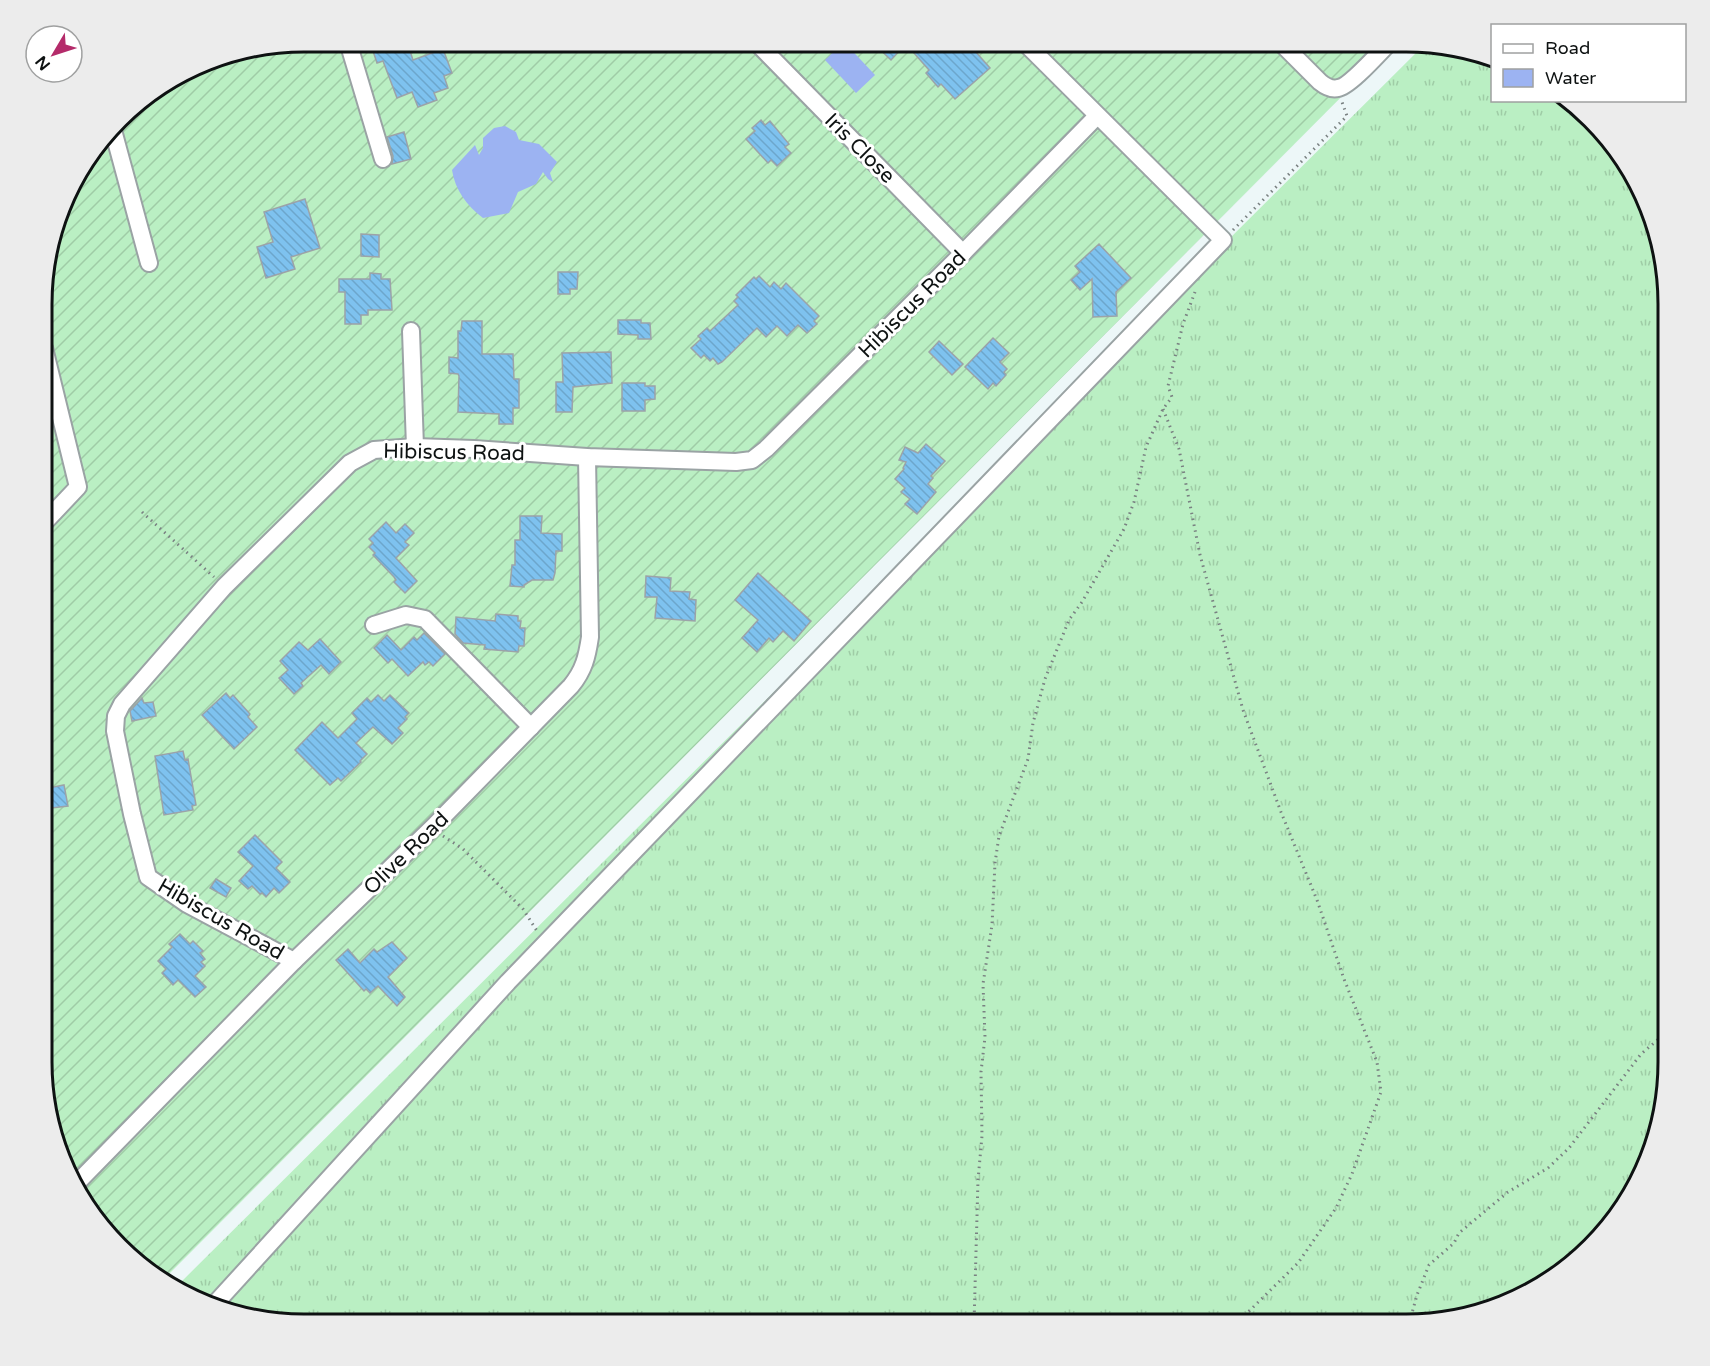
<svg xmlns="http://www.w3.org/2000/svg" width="1710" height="1366" viewBox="0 0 1710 1366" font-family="'Varela Round',sans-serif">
	<defs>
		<pattern id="grass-tufts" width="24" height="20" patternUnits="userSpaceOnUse" patternTransform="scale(1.5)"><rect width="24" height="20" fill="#baefc3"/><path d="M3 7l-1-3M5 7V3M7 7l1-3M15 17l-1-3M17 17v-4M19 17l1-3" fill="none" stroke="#9fcca6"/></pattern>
		<pattern id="garden-furrows" width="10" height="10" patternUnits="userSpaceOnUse" patternTransform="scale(1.5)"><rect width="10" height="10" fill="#baefc3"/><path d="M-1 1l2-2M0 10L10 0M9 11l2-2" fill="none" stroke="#9fcca6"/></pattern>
		<pattern id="building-back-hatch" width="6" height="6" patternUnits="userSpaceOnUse" patternTransform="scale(1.5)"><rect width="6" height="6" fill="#7ec2ef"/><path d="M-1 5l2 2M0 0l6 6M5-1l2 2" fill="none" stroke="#6ca6cc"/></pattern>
	</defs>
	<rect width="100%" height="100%" fill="#edf7f8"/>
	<path fill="url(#grass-tufts)" d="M1426,43l66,16v41l76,1 11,6 69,97 20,100 -1,775 -19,83 -45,73 -97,69 -101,20 -1117,-1 -84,-19 -28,-17z"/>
	<path fill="url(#garden-furrows)" d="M305,42l1090,1 -1231,1236 -33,-20 -62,-81 -26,-99 1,-809 33,-96 55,-67 88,-51z"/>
	<g fill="#9cb3f2">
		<path d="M844,42l31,33 -19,18 -31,-33z"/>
		<path d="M505,126l11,6 3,8 20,4 18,18 -7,11 3,9 -5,-3 -5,-7 -7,12 -18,8 -9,21 -26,5c-16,-12 -28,-28 -31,-48l23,-25 4,10 4,-7v-10l11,-10z"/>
	</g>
	<g fill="url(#building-back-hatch)" stroke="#9ca3a8" stroke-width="1.5">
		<path d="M370,42h37l6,18 30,-11 9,24 -8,3 4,12 -14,5 3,7 -19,7 -6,-15 -15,6 -14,-37 -6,2z"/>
		<path d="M872,42h95l23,26 -35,31 -14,-15 -3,3 -12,-14 3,-3 -23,-26 -15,16z"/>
		<path d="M761,120l4,5 5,-4 19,23 -4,3 6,6 -14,13 -6,-6 -3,3 -22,-24 9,-8 -3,-3z"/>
		<path d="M404,132l7,27 -19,5 1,-8 -6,-19z"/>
		<path d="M305,199l15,49 -29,9 4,12 -29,9 -9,-31 16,-5 -9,-30z"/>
		<path d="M361,234l18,1v22l-18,-1z"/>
		<path d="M1099,244l32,34 -15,14 1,24 -24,1 -1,-38 -12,11 -9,-10 9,-8 -5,-6z"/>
		<path d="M558,272h20l-1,17h-7v5h-12z"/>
		<path d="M370,273l11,1v5h9l2,31h-24v5h-7v9h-16v-32h-6v-13h31z"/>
		<path d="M759,276l11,11 4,-5 7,7 5,-6 33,33 -5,5 3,3 -10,9 -9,-8 -11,11 -10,-10 -11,11 -9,-9 -35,34 -4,2 -5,-6 -3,3 -6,-6 -3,3 -10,-10 10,-9 -3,-3 9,-8 3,3 28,-26 -4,-4 4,-4 -2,-2 18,-18 2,2z"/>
		<path d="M618,320h23v3h9l1,16h-13v-4l-20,-1z"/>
		<path d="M462,321h20v33h31l1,25h5v29h-6v16h-14v-10l-41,-2 1,-36 -1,-2 -9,-1v-16l9,1v-27h3z"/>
		<path d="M993,338l16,15 -9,9 7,7 -3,3 2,3 -10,11 -3,-3 -5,6 -23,-22z"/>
		<path d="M939,341l24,23 -11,11 -23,-23z"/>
		<path d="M611,352l1,31 -39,4 -1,25h-16v-30h7l-1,-29z"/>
		<path d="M622,383h23v3h10v13l-10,1v11h-23z"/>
		<path d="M926,444l19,17 -14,15 2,2 -5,6 8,8 -19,22 -12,-10 5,-5 -9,-7 4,-4 -10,-9 9,-10 -1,-1 3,-6 -7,-2 6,-13 13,6z"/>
		<path d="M520,516h22l-1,17 21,1v17h-6l-1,22 -2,7h-21l-8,5v2l-14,-1 2,-21h3v-25h5z"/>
		<path d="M386,522l10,11 9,-9 9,9 -9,9 4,3 -13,13 21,23 -12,12 -11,-11 2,-2 -2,-3 -21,-22 2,-2 -6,-6 4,-4 -4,-4z"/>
		<path d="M758,573l53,48 -17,20 -11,-10 -10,11 -4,-4 -12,14 -15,-14 16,-18 -23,-20z"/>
		<path d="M646,576l25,2 -1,13 20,1 -1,7 7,1 -1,21 -40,-3 2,-21h-12z"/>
		<path d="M496,614l22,2v5h3l-1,7h5l-1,18h-5l-1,6 -34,-3 1,-4 -22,-2 -8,-9 1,-17 39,4z"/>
		<path d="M424,633l21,21 -12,12 -4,-4 -4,3 -2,-3 -15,14 -16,-17 -4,4 -14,-15 13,-13 14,15 13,-13 3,3z"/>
		<path d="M320,639l21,23 -12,12 -8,-9 -20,18 2,3 -9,8 -15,-16 9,-8 -8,-9 19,-19 9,8z"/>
		<path d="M226,693l4,5 3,-3 17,19 -2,3 9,10 -23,22 -32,-34z"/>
		<path d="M378,695l6,6 6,-6 19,18 -4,4 2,2 -9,9 5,5 -11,11 -19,-17 -17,16 11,11 -7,7 1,1 -20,19 -3,-3 -8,7 -35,-35 27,-28 16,16 19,-19 -5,-6 15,-15 4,4z"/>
		<path d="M142,698l2,5 9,-1 3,14 -24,5 -2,-10z"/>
		<path d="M183,751l2,9 3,-1 8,46 -4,1 1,4 -29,5 -9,-59z"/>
		<path d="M64,785l4,21 -25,3v-20z"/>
		<path d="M255,835l27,27 -6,6 14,14 -11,11 -5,-5 -8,9 -4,-4 -2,1 -8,-8 -4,3 -9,-8 14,-15 -15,-14z"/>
		<path d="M216,879l15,9 -5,9 -16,-9z"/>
		<path d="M180,934l10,10 3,-3 10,10 -3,2 5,6 -4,3 4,4 -10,10 11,11 -11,10 -17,-17 -5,5 -11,-12 4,-4 -8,-8 14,-14 -3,-3z"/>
		<path d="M392,942l15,16 -19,19 17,20 -8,9 -19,-20 -8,7 -4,-4 -2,2 -28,-31 12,-11 12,14 14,-14 3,3z"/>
	</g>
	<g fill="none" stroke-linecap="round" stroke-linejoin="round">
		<defs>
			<g id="minor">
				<path d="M348,42l35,117"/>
				<path d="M756,42l207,211"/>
				<path d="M1280,42l40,40c5,4 11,8 18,6 11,-1 42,-36 51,-45"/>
				<path d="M113,130l36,133"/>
				<path d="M411,331l4,116"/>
				<path d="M44,523l34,-36 -34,-139"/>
				<path d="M374,625l32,-10 19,4 106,108"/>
				<path d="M294,961l-107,-57 -39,-27 -16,-63 -17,-83 1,-15 6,-12 102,-117 126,-124 24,-13 41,-3 59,2 113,8 149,5 16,-2 14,-11 197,-196 134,-137"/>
				<path d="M75,1185l219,-224 138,-133 139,-142c13,-16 16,-29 19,-49l-3,-180"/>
				<path d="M213,1306l295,-324 715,-742 -199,-198"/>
			</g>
		</defs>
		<use href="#minor" stroke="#9aa3a4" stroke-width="20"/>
		<g stroke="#798081" stroke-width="3" stroke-dasharray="1.5 4.5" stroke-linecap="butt">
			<path d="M1233,230l114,-114 -5,-14"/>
			<path d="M1163,409l16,40 21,106 43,155 38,102 36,88 27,79 33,83 4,30 -29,82 -16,34 -38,55 -62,61"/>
			<path d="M142,512l72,65"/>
			<path d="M443,836l20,13 60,60 14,22"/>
			<path d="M1412,1323v-10l5,-18 12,-30 25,-22 5,-10 49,-41 40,-24 21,-20 72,-94 26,-22"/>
			<path d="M974,1324l4,-144 4,-44 -1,-64 4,-35 -2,-53 9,-59 3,-62 4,-27 29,-77 5,-36 12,-44 24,-59 13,-18 42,-73 10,-27 12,-55 17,-38 9,-12 -4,-11 15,-62 12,-32"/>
		</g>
		<use href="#minor" stroke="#fff" stroke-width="16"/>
	</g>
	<g text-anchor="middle" stroke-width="6" stroke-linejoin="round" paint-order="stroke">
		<g font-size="21" fill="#0e1212" stroke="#fff">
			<text transform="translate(860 148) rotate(45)" y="7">Iris Close</text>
			<text transform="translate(912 304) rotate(-45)" y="7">Hibiscus Road</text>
			<text transform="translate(454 452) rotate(1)" y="7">Hibiscus Road</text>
			<text transform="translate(406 853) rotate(-44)" y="7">Olive Road</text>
			<text transform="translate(221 919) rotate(30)" y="7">Hibiscus Road</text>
		</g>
	</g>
	<path d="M0 0H1710V1366H0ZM304 52H1406A252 252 0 0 1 1658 304V1062A252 252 0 0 1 1406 1314H304A252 252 0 0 1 52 1062V304A252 252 0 0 1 304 52Z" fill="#ececec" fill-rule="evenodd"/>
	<path fill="none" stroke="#0e1212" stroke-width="3" d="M304 52H1406A252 252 0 0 1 1658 304V1062A252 252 0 0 1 1406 1314H304A252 252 0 0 1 52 1062V304A252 252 0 0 1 304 52Z"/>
	<rect x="1491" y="24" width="195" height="78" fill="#ffffff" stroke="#9fa0a0" stroke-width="1.5"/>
	<rect x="1503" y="44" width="30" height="9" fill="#ffffff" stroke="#9fa0a0" stroke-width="1.5"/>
	<text x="1545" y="54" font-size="18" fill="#0e1212">Road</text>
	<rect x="1503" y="69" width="30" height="18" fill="#9cb3f2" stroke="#9fa0a0" stroke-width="1.5"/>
	<text x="1545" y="84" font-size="18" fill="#0e1212">Water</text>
	<g transform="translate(54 54) rotate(231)"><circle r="28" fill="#ffffff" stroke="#9fa0a0" stroke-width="1.5"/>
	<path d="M0-4.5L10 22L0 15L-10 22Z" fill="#b42b6a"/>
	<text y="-9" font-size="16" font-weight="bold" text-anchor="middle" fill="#0e1212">N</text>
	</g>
</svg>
